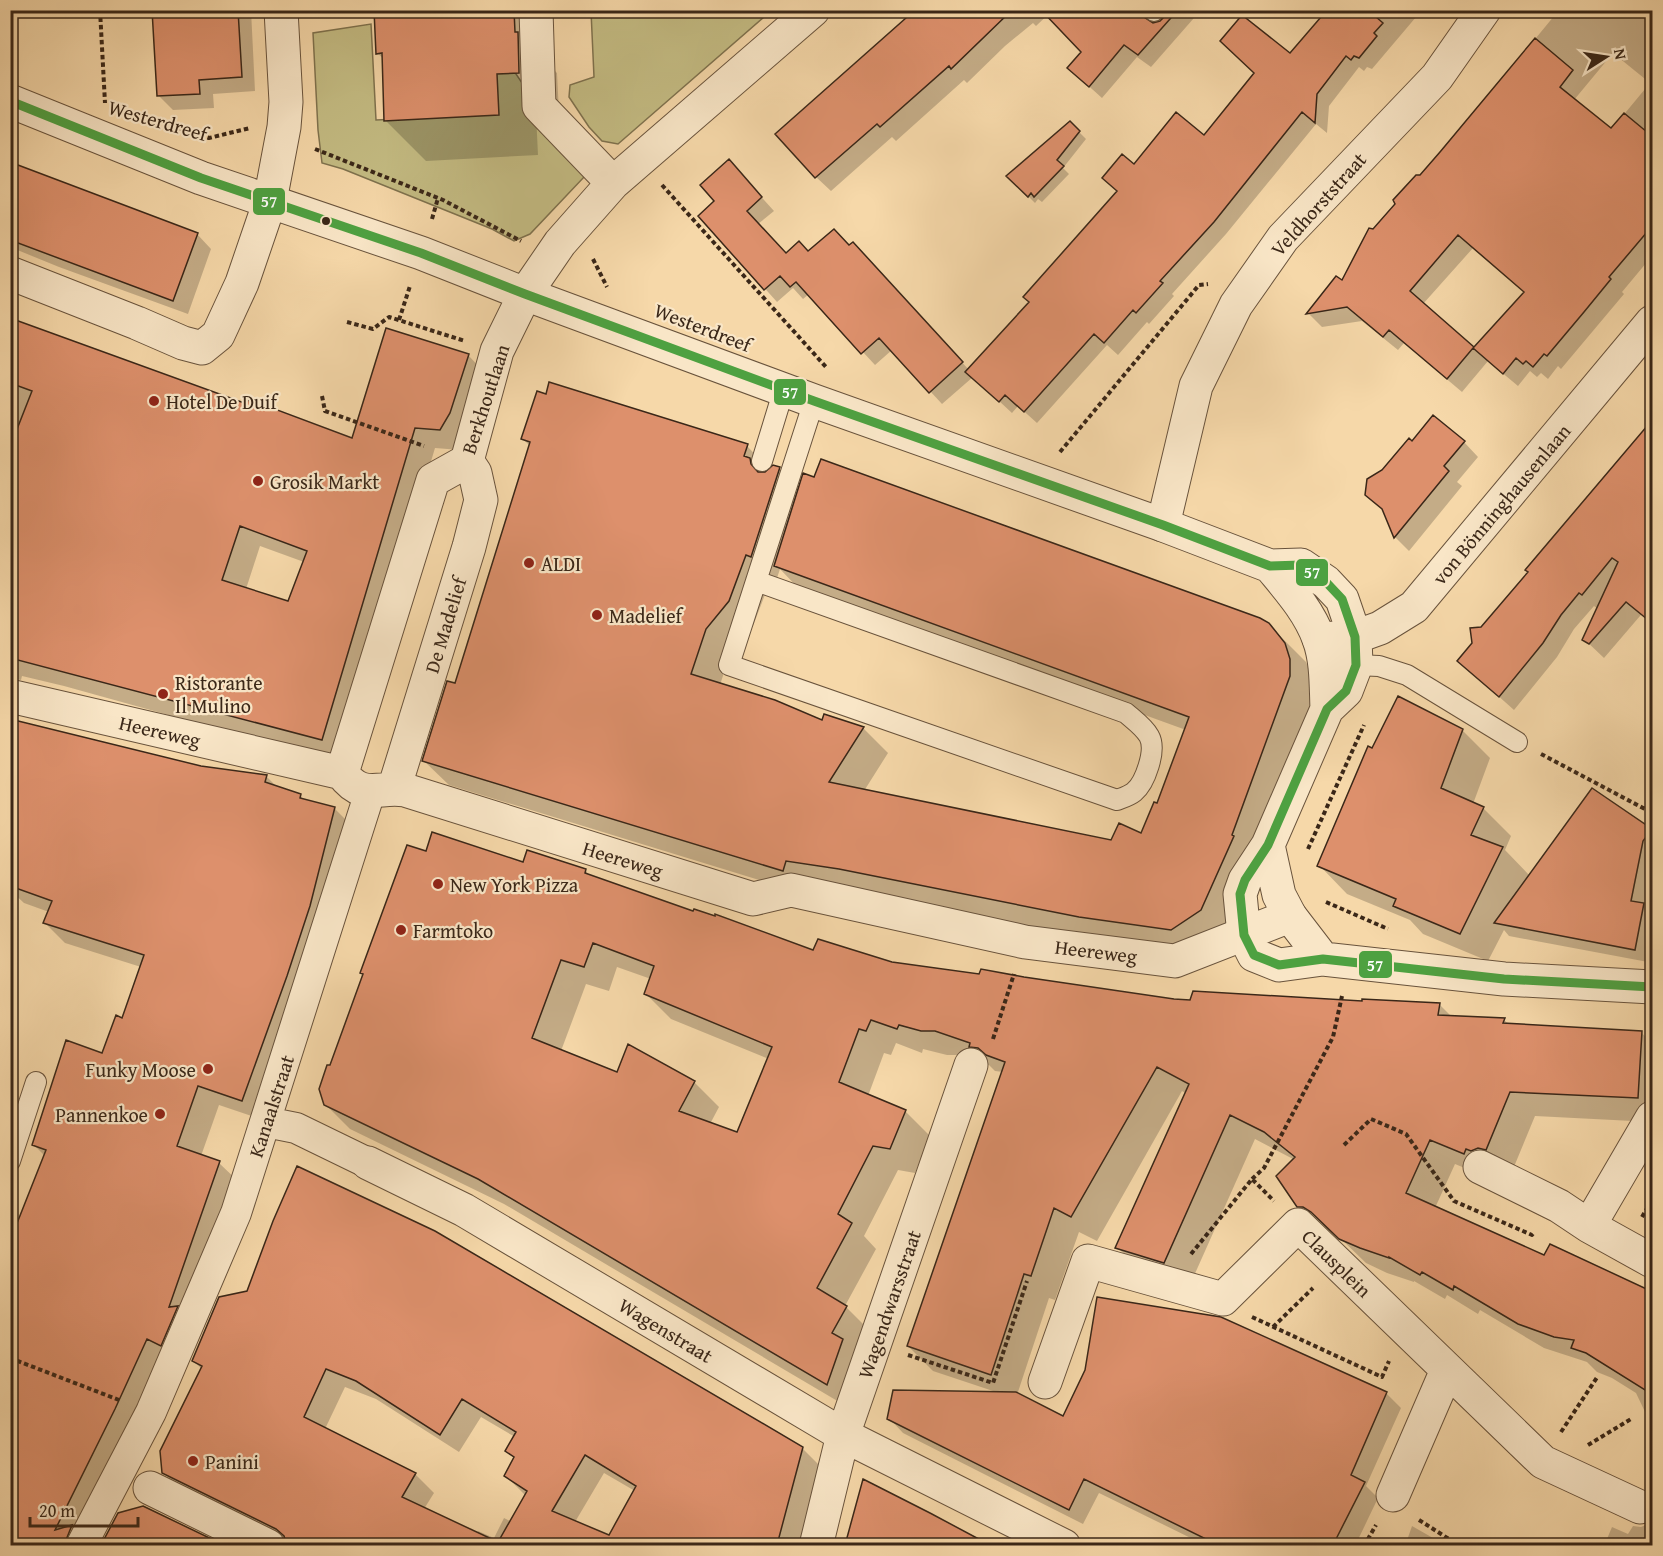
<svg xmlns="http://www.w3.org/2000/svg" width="1663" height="1556" viewBox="0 0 1663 1556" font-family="'Gentium Book Plus',serif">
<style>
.green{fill:#c4bc83;stroke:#7f724e;stroke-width:1.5}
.shadow{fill:#0003;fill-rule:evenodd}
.building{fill:#dd906c;stroke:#3a2718;stroke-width:1.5;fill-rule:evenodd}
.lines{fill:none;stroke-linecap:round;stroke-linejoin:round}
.service-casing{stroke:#69533c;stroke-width:22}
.pedestrian-casing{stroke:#69533c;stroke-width:32}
.minor-casing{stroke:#69533c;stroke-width:35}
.tertiary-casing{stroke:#69533c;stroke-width:35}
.path{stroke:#3a2718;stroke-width:4;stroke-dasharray:4.5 3;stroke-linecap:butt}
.service{stroke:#f9e6c7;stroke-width:20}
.pedestrian{stroke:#f9e6c7;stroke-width:30}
.minor{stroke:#f9e6c7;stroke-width:33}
.tertiary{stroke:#f9e6c7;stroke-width:33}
.bus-1-casing{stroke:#f9e6c7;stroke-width:14}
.bus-1{stroke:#4ea141;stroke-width:9}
.bus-dot{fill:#3a2718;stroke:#f9e6c7;stroke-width:2}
.poi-dot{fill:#8f2418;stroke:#f9e6c7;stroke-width:2}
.labels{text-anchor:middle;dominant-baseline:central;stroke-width:4.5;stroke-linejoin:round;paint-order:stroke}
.street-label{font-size:20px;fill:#3a2718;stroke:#f9e6c7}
.poi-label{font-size:20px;fill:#3a2718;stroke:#f9e6c7;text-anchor:start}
.line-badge{stroke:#f9e6c7;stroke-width:2}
.badge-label{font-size:16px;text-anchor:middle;font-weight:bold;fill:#fff}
</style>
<rect width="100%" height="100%" fill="#f6d8a9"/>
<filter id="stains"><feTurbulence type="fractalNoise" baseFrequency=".00333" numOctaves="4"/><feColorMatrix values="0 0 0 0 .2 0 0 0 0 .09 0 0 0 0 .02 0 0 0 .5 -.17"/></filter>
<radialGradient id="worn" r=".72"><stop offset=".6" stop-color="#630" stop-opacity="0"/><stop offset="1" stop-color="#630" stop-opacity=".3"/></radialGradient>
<path class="green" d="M591,11V10L771,11L618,144L602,141L589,127L569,97L570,85L594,77Z
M371,24L376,120L483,115L481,72L514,71L585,176L530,234L514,241L492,229L343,169L322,163L318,130L313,33Z"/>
<path class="shadow" d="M154,10H251L255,91L213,94L214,108L173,110L159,96Z
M376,10H551L554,70L557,73L559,112L536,113L538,155L426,161L386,121L384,59L377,53Z
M917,10H1053L1036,26L1033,23L1005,46L967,83L964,80L896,141L892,137L831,191L816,177Z
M1108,10H1201L1151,67L1137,57L1102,98L1082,80L1083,52ZM1161,11H1166V17L1160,23H1155V17Z
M1329,10H1422L1372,69L1367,67L1364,71L1359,67L1329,106L1327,133L1316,124L1226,234L1172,294L1174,296L1149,324L1147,322L1118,355L1107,345L1037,423L1018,406L1012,413L973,377L942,404L892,350L875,365L809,294L803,299L793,288L777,302L700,216L716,201L729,161L774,211L758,224L786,254L850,246L865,256L969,370L1030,302L1118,192L1134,166L1204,138L1290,55Z
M1559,10H1652V256L1622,292L1624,294L1561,369L1558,366L1548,379L1541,373L1537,377L1530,371L1518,386L1488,361L1462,392L1404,343L1398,350L1362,321L1322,327L1308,313L1343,282L1374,230L1441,153ZM1613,53L1650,83L1611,130L1574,100ZM1473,248L1525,293L1474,349L1423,304Z
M1070,123L1086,139L1063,168L1069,174L1042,202L1038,199L1035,203L1008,176Z
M10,163L197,234L211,249L188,314L59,267L10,247Z
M10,320L247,406L353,440L468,355L488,376L460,450L435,448L342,759L208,726L64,686L22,676L21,680L10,678ZM260,546L304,562L289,603L246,589Z
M1652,426V602L1604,658L1584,639L1598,609L1594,606L1574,629L1557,657L1514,710L1459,661L1473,643L1481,629Z
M523,439L747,446L770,470L779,468L800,489L1268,624L1306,662L1312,677L1314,701L1225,935L1197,954L1105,941L865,893L808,895L449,785L424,761L456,685L531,447ZM780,569L800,590L1186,730L1158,805L1141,835L1112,842L864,791L888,753L863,728L825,716L822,722L720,685L730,654L753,626L771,579L776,581Z
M1464,442L1478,457L1457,482L1462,486L1409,551L1395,537L1385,512L1367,494L1383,472L1412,443Z
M1462,730L1490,758L1473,804L1483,808L1511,836L1505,850L1530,876L1592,790L1652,831V960L1649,959L1648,962L1509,936L1504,930L1488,961L1423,934L1410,920L1347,894L1319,865L1372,749Z
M200,767L266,776L278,788L300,796L306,801L334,808L354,828L263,1120L219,1105L201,1156L219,1163L240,1183L75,1546H10V1244L45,1156L34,1145L103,1055L122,1019L141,967L65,943L45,923L49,912L24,903L10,890V859Z
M427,853L585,870L591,877L814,952L1174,1000L1439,1004L1452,1017L1504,1020L1510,1025L1641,1032L1652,1044V1122L1535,1116L1511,1174L1489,1178L1455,1164L1435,1208L1545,1257L1652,1292V1492L1650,1490L1652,1486L1646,1480L1651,1436L1646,1414L1636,1393L1612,1378L1597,1372L1587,1362L1544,1348L1480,1310L1478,1314L1447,1295L1445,1299L1414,1281V1282L1387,1273L1366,1263L1338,1236L1329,1231H1323L1298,1206L1295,1160L1255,1139L1189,1287L1142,1272L1117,1247L1187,1094L1182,1091L1097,1241L1079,1232L1055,1300L1049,1298L1017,1395L1063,1418L1221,1319L1386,1393L1401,1408L1366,1486L1378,1498L1355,1546H1207L1099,1493L1083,1524L903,1433L889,1418L999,1393L933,1371L908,1346L1003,1072L995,1071L989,1065L961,1055H947L923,1049L922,1053L896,1043L891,1055L884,1053L868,1096L905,1111L930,1136L915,1173L898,1170L864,1236L876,1249L845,1306L871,1332L851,1409L504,1204L350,1129L325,1104L331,1067ZM617,967L651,979L646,994L671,1019L769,1059L738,1134L710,1124L719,1107L694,1082L618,1073L561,1051L586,984L609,991Z
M220,1298L802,1448L821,1467L800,1546H288V1543L182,1491L163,1472L202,1369L193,1361ZM345,1387L376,1399L459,1452L481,1417L515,1437L507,1451L515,1459L505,1475L526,1496L512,1522L504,1518L494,1538L478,1531L477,1533L424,1509L434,1493L415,1474L325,1429ZM604,1473L635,1491L610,1537L575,1522Z
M864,1481L993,1546H847Z
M143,1507L221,1546H106L123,1513Z
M1652,1522V1546H1604L1612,1527L1628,1534L1633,1526L1641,1527Z
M1412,1526L1447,1546H1405Z"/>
<path class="building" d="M152,10H238L242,77L199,80L200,94L157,96Z
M374,10H514L515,32H518L519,73L497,74L499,115L384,121L382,53L376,54Z
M915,10H1012L951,69L949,66L880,127L877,124L815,178L775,134Z
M1041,10H1142L1144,17L1153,23L1160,21L1165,16L1166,10H1178L1138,55L1124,45L1089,87L1067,68L1081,52Z
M1327,10H1368L1383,23L1374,33L1377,36L1359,58L1354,56L1351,60L1346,56L1317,94L1315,123L1302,112L1214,222L1160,281L1163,283L1136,313L1133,310L1104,343L1094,334L1024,412L1005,395L999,402L965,372L1029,302L1023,297L1117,191L1102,178L1122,154L1134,164L1176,112L1204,135L1254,73L1220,41L1242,15L1290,53Z
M1535,38L1573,70L1560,87L1611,128L1624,113L1653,137V225L1609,277L1611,279L1584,312L1547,356L1544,354L1533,367L1526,361L1523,364L1516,358L1503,374L1473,348L1447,379L1389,330L1383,337L1347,307L1306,314L1336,276L1342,280L1369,228L1373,229L1395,204L1393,200L1416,175H1420L1440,152ZM1458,235L1524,292L1474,347L1410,291Z
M1070,121L1080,131L1057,160L1064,166L1034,197L1031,193L1028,197L1006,176Z
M729,159L762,197L747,211L786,253L799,241L808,251L834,229L849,245L853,242L963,362L929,393L879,338L861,354L796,282L790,287L780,276L764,290L698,216L714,201L700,185Z
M10,162L198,233L173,301L10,240Z
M10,318L247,404L248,399L352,438L386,328L469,354L450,413L440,430L415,428L322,740L10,658V447L32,391L10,383ZM240,526L307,551L288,601L222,580Z
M549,382L748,444L744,456L750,458L751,464L758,472H765L773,465L780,467L751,557L746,555L729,601L706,629L691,674L775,700L822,720L824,714L864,727L829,782L1111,840L1119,823L1141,833L1154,802L1157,803L1189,717L774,566L803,473L814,477L821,459L1260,618L1269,623L1285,643L1290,659V676L1232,835L1234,836L1201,910L1171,930L1079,917L839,869L786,861L783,871L422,761L447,681L455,683L530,442L521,439L537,391L546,394Z
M1433,415L1465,441L1444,466L1449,471L1394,538L1382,509L1365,495L1367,479L1382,470L1409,438L1412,441Z
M1653,419V624L1626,602L1589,644L1582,640L1618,562L1612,558L1582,595L1579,593L1561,615L1543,643L1499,697L1457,661L1472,643L1470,628L1481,627L1528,572L1525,570Z
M1398,696L1463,729L1441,788L1484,807L1471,835L1503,847L1460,934L1393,906L1396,899L1317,866L1368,746L1372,748Z
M10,719L201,766L267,775L265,782L301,794L300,798L335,807L310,906L287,976L242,1101L198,1086L177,1146L220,1161L169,1307L178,1306L161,1346L147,1339L115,1409L55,1530L72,1525L64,1545H10V1241L46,1150L32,1145L66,1040L102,1053L116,1015L122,1018L144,955L43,923L52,901L10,886Z
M1592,788L1652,829L1643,841L1631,901L1644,903L1635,950L1494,923Z
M432,832L523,862L527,850L586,869L585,873L693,911L694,909L715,916V914L813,950L818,939L892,962L979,974L981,969L1024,977L1174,999L1190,1000L1193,991L1362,1001V999L1440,1003L1438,1015L1505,1018L1503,1023L1642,1031L1638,1098L1510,1092L1486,1150L1478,1148L1471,1151L1466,1149L1464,1154L1430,1140L1406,1193L1544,1255L1550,1244L1653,1292V1395L1586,1353L1571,1348L1574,1340L1554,1337L1518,1324L1454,1286L1453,1290L1422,1272L1420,1275L1389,1257V1258L1360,1248L1339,1239L1311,1212L1303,1207H1297L1276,1176L1295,1157L1264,1132L1230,1115L1164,1263L1115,1248L1189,1084L1157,1067L1071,1217L1054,1208L1031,1276L1024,1274L991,1375L907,1346L1005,1062L986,1055L978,1048L969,1047L970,1043L935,1031H921L899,1025L897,1029L871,1020L866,1031L859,1029L839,1082L906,1110L890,1149L873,1146L838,1214L852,1223L817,1288L847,1306L832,1333L843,1339L827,1385L478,1179L324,1105L319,1089L327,1065H330L363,974L360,973L407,845L426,851ZM593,943L654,966L644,994L772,1047L737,1132L679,1111L695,1081L628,1044L617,1072L532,1038L561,960L584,967Z
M297,1166L435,1231L803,1447L777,1545H287L284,1536L276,1529L162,1473L160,1451L202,1366L192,1361L219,1297L247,1291L273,1221ZM326,1369L356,1381L440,1435L462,1399L516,1432L505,1451L514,1457L504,1476L527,1491L498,1542L402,1497L416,1473L304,1417ZM585,1455L636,1486L609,1535L552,1511Z
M1097,1297L1221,1317L1387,1392L1351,1475L1365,1482L1333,1545H1218L1084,1479L1069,1510L887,1419L893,1390L1016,1392L1063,1416L1085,1370Z
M863,1479L930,1513L990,1545H845Z
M143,1506L224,1545H101L118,1513Z"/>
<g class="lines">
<g class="service-casing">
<path id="service" d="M1154,11V10
M762,461L784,389
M756,581L1126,713C1134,720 1144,727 1149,736C1157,750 1145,783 1134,792C1129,796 1122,798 1117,800L729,665L814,401
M1356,665L1379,666L1407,675L1517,742
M10,1161L36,1082"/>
</g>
<g class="pedestrian-casing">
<path id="pedestrian" d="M266,1122L296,1128L368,1163
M81,1546L151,1412L236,1213L370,792"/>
</g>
<g class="minor-casing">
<path id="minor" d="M536,10L539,106L613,183
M10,273L137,323L183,343L202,348L218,335L242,283L270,201L284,127L286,102L281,10
M1163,525L1196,386L1236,305L1283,238L1437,77L1484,10
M1319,639L1355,637L1380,628L1414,607L1652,322
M10,696L342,773C362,801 378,786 405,790L753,899L791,890L1025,942L1175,961L1290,916
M342,773L433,480L467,461L497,351L525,294L560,243L613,183L813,10
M394,789L469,547L481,500L475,473L467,461
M368,1163L464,1210L843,1435L1064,1546
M1480,1167L1559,1206L1589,1226L1652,1118
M1589,1226L1652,1261
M1045,1382L1088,1261L1223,1299L1298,1225L1543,1462L1640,1507
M150,1488L268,1546
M1393,1495L1447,1370
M816,1546L843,1435L971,1065"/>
</g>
<g class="tertiary-casing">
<path id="tertiary" d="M10,101L201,178L421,253L525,294L814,401L1163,525L1270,566L1301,565L1326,582L1342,599L1355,637L1356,665L1346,691L1327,709L1268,845L1245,880L1240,894L1244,935L1254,955L1279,965L1323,959L1504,979L1652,987
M1270,566C1288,588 1309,611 1319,639C1327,661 1326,686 1327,709
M1268,845L1279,895L1290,916L1323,959"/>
</g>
<path class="path" d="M100,10L105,103
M179,128L209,138L250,128
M315,149L443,200L521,241
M662,185L826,367
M432,219L438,198
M593,259L607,287
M399,320L410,286
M347,322L373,329L389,317L465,341
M322,396L325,411L424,446
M1060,452L1199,285L1208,284
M1541,754L1643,808L1652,811
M1308,849L1364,725
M1326,902L1388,929
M993,1039L1014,974
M1344,1145L1371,1119L1406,1134L1454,1201L1532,1235L1534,1232
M1252,1179L1264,1168L1333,1037L1342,996
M1642,1217L1652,1200
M1191,1254L1252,1179L1274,1201
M1252,1317L1382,1377L1389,1361
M1273,1327L1313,1288
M908,1355L993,1383L1027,1281
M10,1358L119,1400
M1561,1432L1598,1376
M1588,1445L1631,1419
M1419,1520L1460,1546
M1364,1546L1376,1525"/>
<use href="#service" class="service"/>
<use href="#pedestrian" class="pedestrian"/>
<use href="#minor" class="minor"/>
<use href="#tertiary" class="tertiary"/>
<g class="bus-1-casing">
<path id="bus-1" d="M10,101L201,178L421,253L525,294L814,401L1163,525L1270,566L1301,565L1326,582L1342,599L1355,637L1356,665L1346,691L1327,709L1268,845L1245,880L1240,894L1244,935L1254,955L1279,965L1323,959L1504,979L1652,987"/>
</g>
<use href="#bus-1" class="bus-1"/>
</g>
<circle class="bus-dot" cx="326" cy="221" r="5"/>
<g class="poi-dot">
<circle cx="154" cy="401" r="6"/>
<circle cx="258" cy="481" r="6"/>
<circle cx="529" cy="563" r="6"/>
<circle cx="597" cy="615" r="6"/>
<circle cx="163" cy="694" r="6"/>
<circle cx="438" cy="884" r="6"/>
<circle cx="401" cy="930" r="6"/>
<circle cx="208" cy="1069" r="6"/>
<circle cx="160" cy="1114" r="6"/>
<circle cx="193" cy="1461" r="6"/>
</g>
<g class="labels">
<g class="street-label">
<text transform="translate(158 120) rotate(16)">Westerdreef</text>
<text transform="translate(1318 204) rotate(-48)">Veldhorststraat</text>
<text transform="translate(703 327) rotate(21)">Westerdreef</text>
<text transform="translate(485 399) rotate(-72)">Berkhoutlaan</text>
<text transform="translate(1501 504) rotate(-50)">von Bönninghausenlaan</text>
<text transform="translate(445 625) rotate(-73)">De Madelief</text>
<text transform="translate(160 731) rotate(13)">Heereweg</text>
<text transform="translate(623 859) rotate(17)">Heereweg</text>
<text transform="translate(1096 951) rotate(7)">Heereweg</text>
<text transform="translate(271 1106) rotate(-72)">Kanaalstraat</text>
<text transform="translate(1337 1263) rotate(44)">Clausplein</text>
<text transform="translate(889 1304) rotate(-71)">Wagendwarsstraat</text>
<text transform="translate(666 1330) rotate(31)">Wagenstraat</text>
</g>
<g class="poi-label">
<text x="166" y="401">Hotel De Duif</text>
<text x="270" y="481">Grosik Markt</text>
<text x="541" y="563">ALDI</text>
<text x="609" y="615">Madelief</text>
<text x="175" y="682">Ristorante<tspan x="175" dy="23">Il Mulino</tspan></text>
<text x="450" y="884">New York Pizza</text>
<text x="413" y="930">Farmtoko</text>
<text x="196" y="1069" text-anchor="end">Funky Moose</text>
<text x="148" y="1114" text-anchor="end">Pannenkoe</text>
<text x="205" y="1461">Panini</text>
</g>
</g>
<g class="line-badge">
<rect x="252" y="187" width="34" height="29" rx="6" fill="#4ea141"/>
<rect x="773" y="378" width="34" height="28" rx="6" fill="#4ea141"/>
<rect x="1295" y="558" width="34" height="29" rx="6" fill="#4ea141"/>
<rect x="1358" y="950" width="35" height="29" rx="6" fill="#4ea141"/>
</g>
<g class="badge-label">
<text x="269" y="207">57</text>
<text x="790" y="398">57</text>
<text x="1312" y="578">57</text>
<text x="1375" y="971">57</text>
</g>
<rect width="1663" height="1556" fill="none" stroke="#f6d8a9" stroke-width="36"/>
<rect x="12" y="12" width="1639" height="1532" fill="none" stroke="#3a2718" stroke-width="3"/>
<rect x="18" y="18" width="1627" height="1520" fill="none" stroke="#3a2718" stroke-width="1.5"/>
<g transform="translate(1606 57) rotate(78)" stroke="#f9e6c7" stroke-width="4.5" paint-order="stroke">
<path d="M0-4.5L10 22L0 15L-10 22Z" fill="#3a2718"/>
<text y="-9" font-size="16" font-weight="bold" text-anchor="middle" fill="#3a2718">N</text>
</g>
<path d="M30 1517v9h108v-9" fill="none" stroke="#3a2718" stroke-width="3"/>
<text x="39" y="1517" font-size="18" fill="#3a2718" stroke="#f9e6c7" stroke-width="4.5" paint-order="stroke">20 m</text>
<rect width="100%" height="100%" filter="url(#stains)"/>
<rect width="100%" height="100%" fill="url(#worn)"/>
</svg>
